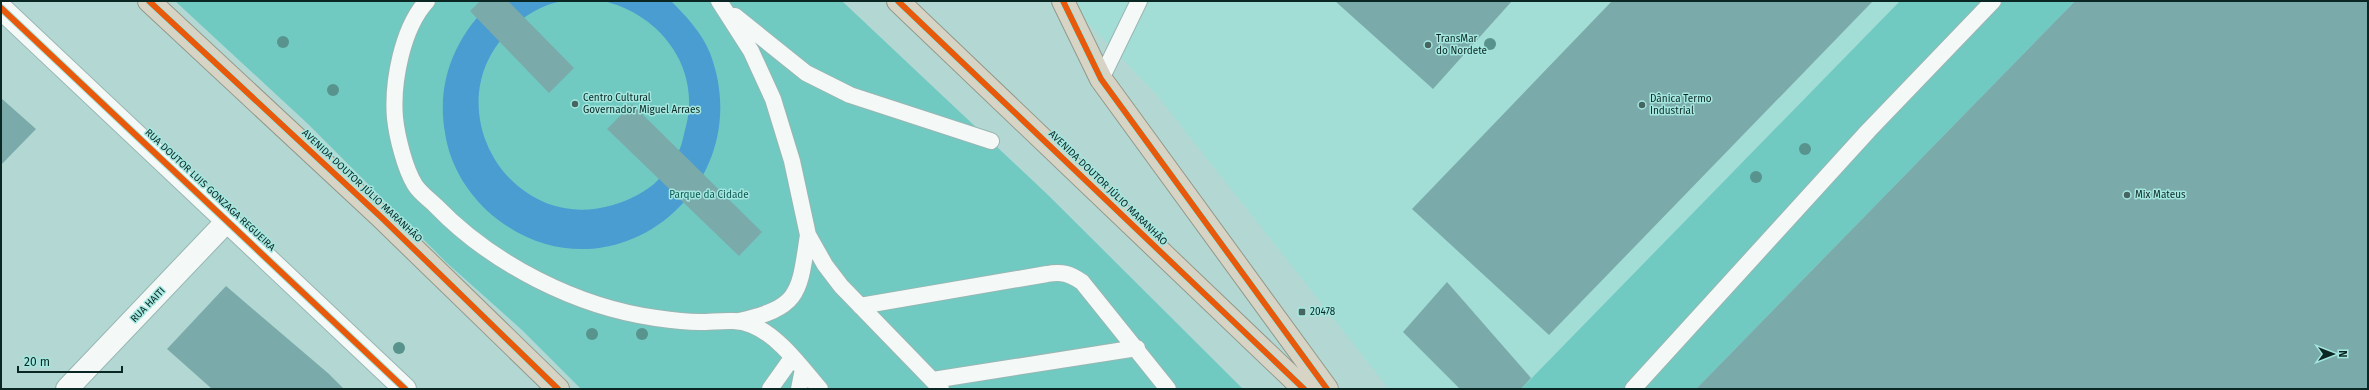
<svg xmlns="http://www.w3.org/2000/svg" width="2369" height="390" viewBox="0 0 2369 390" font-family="'Fira Sans',sans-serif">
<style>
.built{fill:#a2ddd6}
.green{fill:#70cac2}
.water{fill:#499dd1}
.building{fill:#7baaab}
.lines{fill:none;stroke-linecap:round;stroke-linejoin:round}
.lane-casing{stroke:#98b6b2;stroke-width:18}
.street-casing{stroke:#98b6b2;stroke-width:24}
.highway-casing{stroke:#91998a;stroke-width:24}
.lane{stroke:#f4f9f8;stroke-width:16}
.street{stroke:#f4f9f8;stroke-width:22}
.highway{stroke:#d7d3c5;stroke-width:22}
.cycleway-casing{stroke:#a4e7df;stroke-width:8}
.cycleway{stroke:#e8590c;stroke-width:6}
.tree{fill:#58938e}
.poi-dot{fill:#466561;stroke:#a4e7df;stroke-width:1.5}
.labels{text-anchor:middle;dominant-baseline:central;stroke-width:3;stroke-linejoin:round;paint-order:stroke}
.poi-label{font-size:10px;fill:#0b2724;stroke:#a4e7df;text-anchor:start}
.street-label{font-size:10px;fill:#0b2724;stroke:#a4e7df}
.park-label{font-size:10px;fill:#0d5b55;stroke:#a4e7df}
</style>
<rect width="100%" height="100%" fill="#b3d8d3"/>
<path class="built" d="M1067,1H2368V389H1389L1156,94Z"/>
<path class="green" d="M175,1H842L1048,195L1243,389H581L523,331L447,263L308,124Z
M1900,1H2075L1696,389H1521Z"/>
<path class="water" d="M493,1H564C542,4 523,16 508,32C434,108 511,236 613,205C629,200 647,192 659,179C665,171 671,162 677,154C682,147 683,137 685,130C703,70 661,14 603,1H671C686,16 702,33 710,53C761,187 612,307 497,219C470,198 450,167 445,133C436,82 455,36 493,1Z"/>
<path class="building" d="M480,1H508L574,68L549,93L470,11Z
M1335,1H1512L1433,89Z
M1612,1H1873L1549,335L1412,209Z
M2075,1H2368V389H1696Z
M1,98L36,129L1,165Z
M632,104L762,232L739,256L607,129Z
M1447,282L1531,378L1521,389H1460L1403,332Z
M226,286L329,374L344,389H212L167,349Z"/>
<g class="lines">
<g class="lane-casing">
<path id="lane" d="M427,1C402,28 392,83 395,118C397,137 405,169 415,185C420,193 430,200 436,206C492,264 577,307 656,318C670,320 685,322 699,322C718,322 735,318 752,325C779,336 801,367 820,389
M719,1L751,51L773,99L792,161L808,235L825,265L841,286L941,389
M735,16L806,73L850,95L991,141
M1101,79L1139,1
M860,306L1047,274C1062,271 1070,274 1082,282L1168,389
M739,321C801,307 799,293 808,235
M933,380L1137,348
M770,389L792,358
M799,389L803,369
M1633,389L1869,130L1993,1"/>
</g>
<g class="street-casing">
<path id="street" d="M1,8L405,389
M67,389L228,220"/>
</g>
<g class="highway-casing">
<path id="highway" d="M149,1L381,217L558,389
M898,1L1304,389
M1063,1L1101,79L1327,389"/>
</g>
<use href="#lane" class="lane"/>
<use href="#street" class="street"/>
<use href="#highway" class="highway"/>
<g class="cycleway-casing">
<path id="cycleway" d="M149,1L381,217L558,389
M898,1L1304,389
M1063,1L1101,79L1327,389
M1,8L405,389"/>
</g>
<use href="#cycleway" class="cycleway"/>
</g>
<g class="tree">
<circle cx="283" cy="42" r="6"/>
<circle cx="1490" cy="44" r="6"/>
<circle cx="333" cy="90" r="6"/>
<circle cx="1805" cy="149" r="6"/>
<circle cx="1756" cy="177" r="6"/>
<circle cx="592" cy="334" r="6"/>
<circle cx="642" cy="334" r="6"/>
<circle cx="399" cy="348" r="6"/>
</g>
<g class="poi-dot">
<circle cx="1428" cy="45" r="4"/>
<circle cx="575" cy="104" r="4"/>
<circle cx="1642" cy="105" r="4"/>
<circle cx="2127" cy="195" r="4"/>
<rect x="1298" y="308" width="8" height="8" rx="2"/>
</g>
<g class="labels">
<g class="poi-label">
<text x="1436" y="39">TransMar<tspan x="1436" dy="12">do Nordete</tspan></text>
<text x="583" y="98">Centro Cultural<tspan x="583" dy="12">Governador Miguel Arraes</tspan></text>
<text x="1650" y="99">Dânica Termo<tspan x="1650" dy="12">Industrial</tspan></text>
<text x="2135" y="195">Mix Mateus</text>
<text x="1310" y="312">20478</text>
</g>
<g class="street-label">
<text transform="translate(362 186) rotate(43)">AVENIDA DOUTOR JÚLIO MARANHÃO</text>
<text transform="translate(1108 188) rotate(44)">AVENIDA DOUTOR JÚLIO MARANHÃO</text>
<text transform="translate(210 190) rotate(43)">RUA DOUTOR LUIS GONZAGA REGUEIRA</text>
<text transform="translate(148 305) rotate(-46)">RUA HAITI</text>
</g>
<g class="park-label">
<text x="709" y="195">Parque da Cidade</text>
</g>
</g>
<rect width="2369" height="390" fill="none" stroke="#0b2724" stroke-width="4"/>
<g transform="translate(2333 354) rotate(90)" stroke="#a4e7df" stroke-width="3" paint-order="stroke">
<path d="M0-3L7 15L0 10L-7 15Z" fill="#0b2724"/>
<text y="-6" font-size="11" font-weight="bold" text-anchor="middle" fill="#0b2724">N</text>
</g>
<path d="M18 366v6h104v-6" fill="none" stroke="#0b2724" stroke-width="2"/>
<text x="24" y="366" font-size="12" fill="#0b2724" stroke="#a4e7df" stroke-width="3" paint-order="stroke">20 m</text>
</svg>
